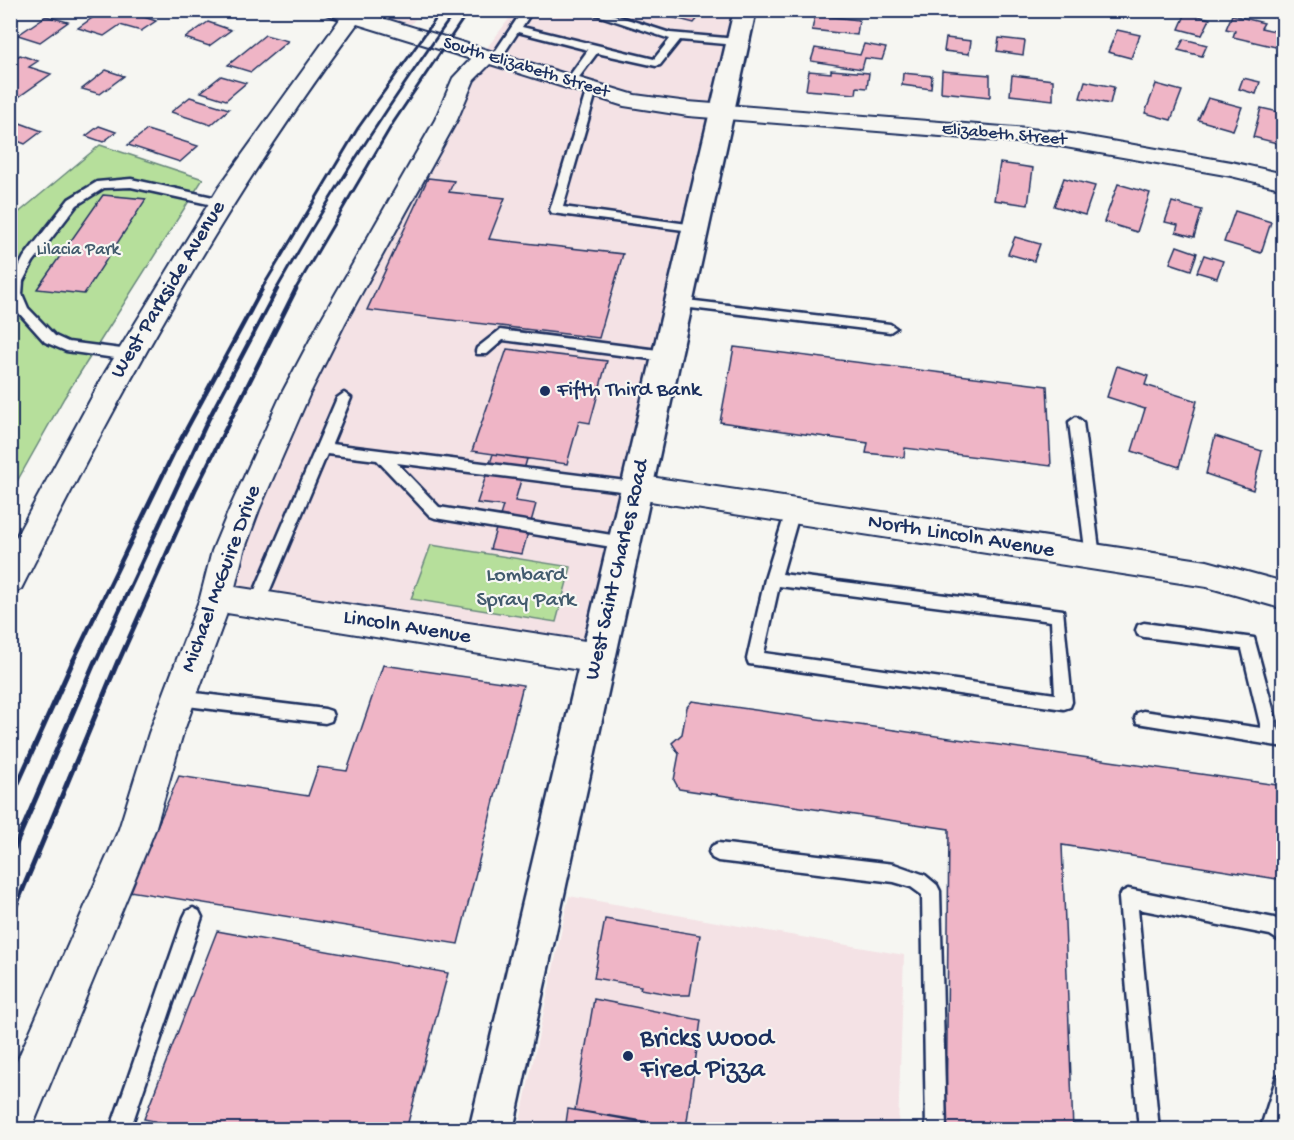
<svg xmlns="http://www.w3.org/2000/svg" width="1294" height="1140" viewBox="0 0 1294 1140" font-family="'Gochi Hand',sans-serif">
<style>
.built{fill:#f4e2e5}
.green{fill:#b6df9b;stroke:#68877c;stroke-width:1.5}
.building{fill:#efb5c6;stroke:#1b2f5e;stroke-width:1.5}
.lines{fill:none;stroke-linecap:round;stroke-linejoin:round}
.lane-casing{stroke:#1b2f5e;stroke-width:5}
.street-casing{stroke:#1b2f5e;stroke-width:4}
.secondary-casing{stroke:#1b2f5e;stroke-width:5}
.lane{fill:#f6f6f2;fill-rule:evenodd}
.street{fill:#f6f6f2;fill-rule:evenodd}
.secondary{fill:#f6f6f2;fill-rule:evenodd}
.rail-far2{stroke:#1b2f5e;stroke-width:3}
.rail-far1{stroke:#1b2f5e;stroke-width:4.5}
.rail{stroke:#1b2f5e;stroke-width:5}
.poi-dot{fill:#1b2f5e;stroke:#f6f6f2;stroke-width:2}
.labels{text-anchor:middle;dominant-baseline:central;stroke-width:4.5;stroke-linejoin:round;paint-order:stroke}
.far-street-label{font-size:18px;fill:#1b2f5e;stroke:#f6f6f2}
.far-park-label{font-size:18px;fill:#425b6d;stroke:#f6f6f2}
.street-label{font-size:22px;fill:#1b2f5e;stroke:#f6f6f2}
.poi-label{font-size:22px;fill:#1b2f5e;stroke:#f6f6f2;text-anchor:start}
.park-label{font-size:22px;fill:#425b6d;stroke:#f6f6f2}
.near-poi-label{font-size:27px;fill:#1b2f5e;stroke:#f6f6f2;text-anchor:start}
</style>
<rect width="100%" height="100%" fill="#f6f6f2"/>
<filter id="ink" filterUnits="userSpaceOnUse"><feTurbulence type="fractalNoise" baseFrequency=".0167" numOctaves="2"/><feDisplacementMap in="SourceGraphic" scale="12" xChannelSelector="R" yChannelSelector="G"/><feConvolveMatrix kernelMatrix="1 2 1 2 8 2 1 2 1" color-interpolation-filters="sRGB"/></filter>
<g filter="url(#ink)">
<path class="built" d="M362,11L422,10V11L411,24Z
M515,11H735L713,103L637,96L486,49Z
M487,64L637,109L711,116L582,664L223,608L297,410L469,80Z
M569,896L904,955L898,1129L518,1130Z"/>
<path class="green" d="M100,145L203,179L64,398L11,492V219Z
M431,545L571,567L556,622L411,599Z"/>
<path class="building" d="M78,10H123L156,21L141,31L120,25L104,36L78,28L95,16Z
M644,10H705L694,23Z
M1253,10H1284V20L1252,12Z
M1186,13L1210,19L1202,35L1179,29Z
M815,15L859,20L857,35L812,30Z
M1232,15L1264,23L1261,28L1284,33V49L1233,37L1235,31L1226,29Z
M46,16L68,22L40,42L18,35Z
M208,22L231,30L209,46L185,38Z
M1117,30L1140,35L1131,58L1108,52Z
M265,35L288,41L251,72L228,65Z
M946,38L971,41L969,54L944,51Z
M999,38L1025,41L1023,55L997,51Z
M1184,39L1207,45L1202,56L1178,50Z
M864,44L886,48L882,60L865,58L862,69L811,61L815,48L860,55Z
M20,55L38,61L29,67L51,74L10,103V61Z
M106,70L124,76L100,94L82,89Z
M831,70L869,73L867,88L857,87L856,94L806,90L809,71L831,73Z
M942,71L990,75V97L941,92Z
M903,73L932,76L931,89L902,85Z
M1012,75L1053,80V100L1010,95Z
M221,76L246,83L226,100L201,92Z
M1243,78L1260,82L1256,94L1239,89Z
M1085,81L1114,87L1110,104L1080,98Z
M1156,84L1182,91L1171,120L1145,113Z
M190,97L229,109L211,125L171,112Z
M1208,98L1242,107L1233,130L1198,120Z
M1261,108L1279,112L1278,120L1284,122L1281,144L1253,137Z
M20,123L42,131L25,144L10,138V129Z
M99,126L116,132L103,142L86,136Z
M147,130L198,146L180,162L128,145Z
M1000,163L1033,168L1028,205L994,200Z
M428,178L454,181L449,192L505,198L489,239L623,254L599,338L367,310Z
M1064,178L1095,186L1085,215L1054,206Z
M1118,184L1150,193L1137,232L1104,222Z
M103,195L146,199L84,294L37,289Z
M1172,202L1202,210L1194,237L1176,232L1178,225L1165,222Z
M1235,211L1271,222L1261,253L1224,242Z
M1015,237L1040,244L1034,261L1008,254Z
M1177,246L1197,253L1191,270L1170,263Z
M1204,255L1223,261L1217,278L1197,272Z
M734,347L1047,386L1051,466L905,448L904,457L866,453L868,443L720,422Z
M507,349L607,361L590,423L579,421L567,464L472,451Z
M1117,366L1148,376L1145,385L1197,401L1179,467L1132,451L1145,409L1107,397Z
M1215,436L1262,451L1253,490L1206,474Z
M493,454L527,459L515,501L536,504L522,554L490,549L503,506L477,503Z
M383,665L523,685L458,944L129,891L179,776L308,796L318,767L347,771Z
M692,701L1284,786V880L1062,845L1073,1130H946L949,829L679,789L674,780L679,754L672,743L682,734L687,707Z
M605,919L700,935L690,995H674L640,989L641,986L594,978Z
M217,931L448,973L406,1130H198L144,1119Z
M594,999L701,1020L686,1128L575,1110Z
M568,1109L652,1124V1130H565Z"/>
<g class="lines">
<g class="lane-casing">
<path id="lane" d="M523,10H533L522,27L654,59L670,39L582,10H599L670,33L737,39L742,42L737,45L680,40L660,65L656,66L597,53L574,84L570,85L565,82L588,50L518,32L499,61L490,59Z
M592,86L597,89L563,207L695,225L699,226V232L552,213L550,210L587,89Z
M131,179L222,199L228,203L222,207L131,187L104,188L77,205L33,262L23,281L22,294L28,308L55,336L68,342L129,350L135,355L129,360L66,351L45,342L19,313L10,296V285L24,257L69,199L97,182Z
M678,299L890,324L896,328L890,332L674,306V300Z
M500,330L666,351L672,356L666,361L503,340L487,354H477L476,351L477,348Z
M344,393L351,398L332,444L642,483L644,487L642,491L637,493L397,463L439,507L624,537L629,539L631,543L629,547L624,549L435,518L430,516L377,460L327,454L262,609L257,610L252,609L249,604L337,398Z
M1076,417L1083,422L1100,557L1098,561H1088L1086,557L1069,422Z
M793,505L800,511L782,574L1063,610L1072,702L1070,707L1064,709L749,664L747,659L765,579L786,511ZM779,586L1051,621L1055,694L764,653Z
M1144,623L1254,638L1279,731H1284V747L1137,723L1135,718L1137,713L1143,711L1261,728L1242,649L1144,637L1138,635L1136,630L1138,625Z
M179,691L325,709L331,711L333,716L331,721L325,723L179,705L173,703L171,698L173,693Z
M718,843L894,864L925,875L937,885L940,891L946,1130H926L922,895L911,887L894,882L718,861L712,858L709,852L712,846Z
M1128,889L1274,918L1284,923V944L1270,935L1138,909L1159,1130H1139L1119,898L1122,892Z
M193,908L199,911L202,917L130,1130H110L184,917L187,911Z
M1284,1073V1119L1280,1130H1260L1277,1076Z"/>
</g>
<g class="street-casing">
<path id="street" d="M323,10H356L635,95L688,102L1054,131L1231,162L1284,174V189L1231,176L1054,145L688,116L624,106L490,64L474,80L457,120L345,323L310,393L259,510L244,551L235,587L598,643L610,648L615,658L610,668L598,673L227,613L183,733L155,830L31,1130H10V1077L119,829L149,733L200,598L212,551L229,510L282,393L319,323L435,120L453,78L471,59L357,24C225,201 120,392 21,589L10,593V548L106,371L219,187L340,19L326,14Z
M637,475L1207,561L1284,582V609L1207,587L637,499L626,495L622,487L626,479Z"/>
</g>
<g class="secondary-casing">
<path id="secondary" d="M734,10H756L513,1130H469Z"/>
</g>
<use href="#lane" class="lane"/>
<use href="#street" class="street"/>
<use href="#secondary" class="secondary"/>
<path class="rail-far2" d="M261,290L358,128L442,10
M276,290C331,193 391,101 456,10
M295,290L393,123L469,10"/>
<path class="rail-far1" d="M72,663L173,454L262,289
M95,663L208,420L277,289
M118,663L195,490L296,289"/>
<path class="rail" d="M10,801L73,661
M10,858L95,661
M10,920L118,661"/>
</g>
</g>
<g class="poi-dot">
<circle cx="545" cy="391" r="6"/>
<circle cx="628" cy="1056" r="6"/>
</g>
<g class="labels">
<g class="far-street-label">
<text transform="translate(526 68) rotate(17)">South Elizabeth Street</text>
<text transform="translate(1004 135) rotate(5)">Elizabeth Street</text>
</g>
<g class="far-park-label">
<text x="78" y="250">Lilacia Park</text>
</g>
<g class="street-label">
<text transform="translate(169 290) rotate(-59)">West Parkside Avenue</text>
<text transform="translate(961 537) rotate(9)">North Lincoln Avenue</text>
<text transform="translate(618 570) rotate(-77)">West Saint Charles Road</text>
<text transform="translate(222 579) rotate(-70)">Michael McGuire Drive</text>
<text transform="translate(407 628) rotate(9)">Lincoln Avenue</text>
</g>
<g class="poi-label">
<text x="557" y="391">Fifth Third Bank</text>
</g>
<g class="park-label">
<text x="526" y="576">Lombard<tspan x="526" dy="25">Spray Park</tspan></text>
</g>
<g class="near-poi-label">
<text x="640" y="1040">Bricks Wood<tspan x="640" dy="31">Fired Pizza</tspan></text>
</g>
</g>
<rect width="1294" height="1140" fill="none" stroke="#f6f6f2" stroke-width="36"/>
<rect x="18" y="18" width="1258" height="1104" fill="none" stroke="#1b2f5e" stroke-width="2" filter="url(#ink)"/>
</svg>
